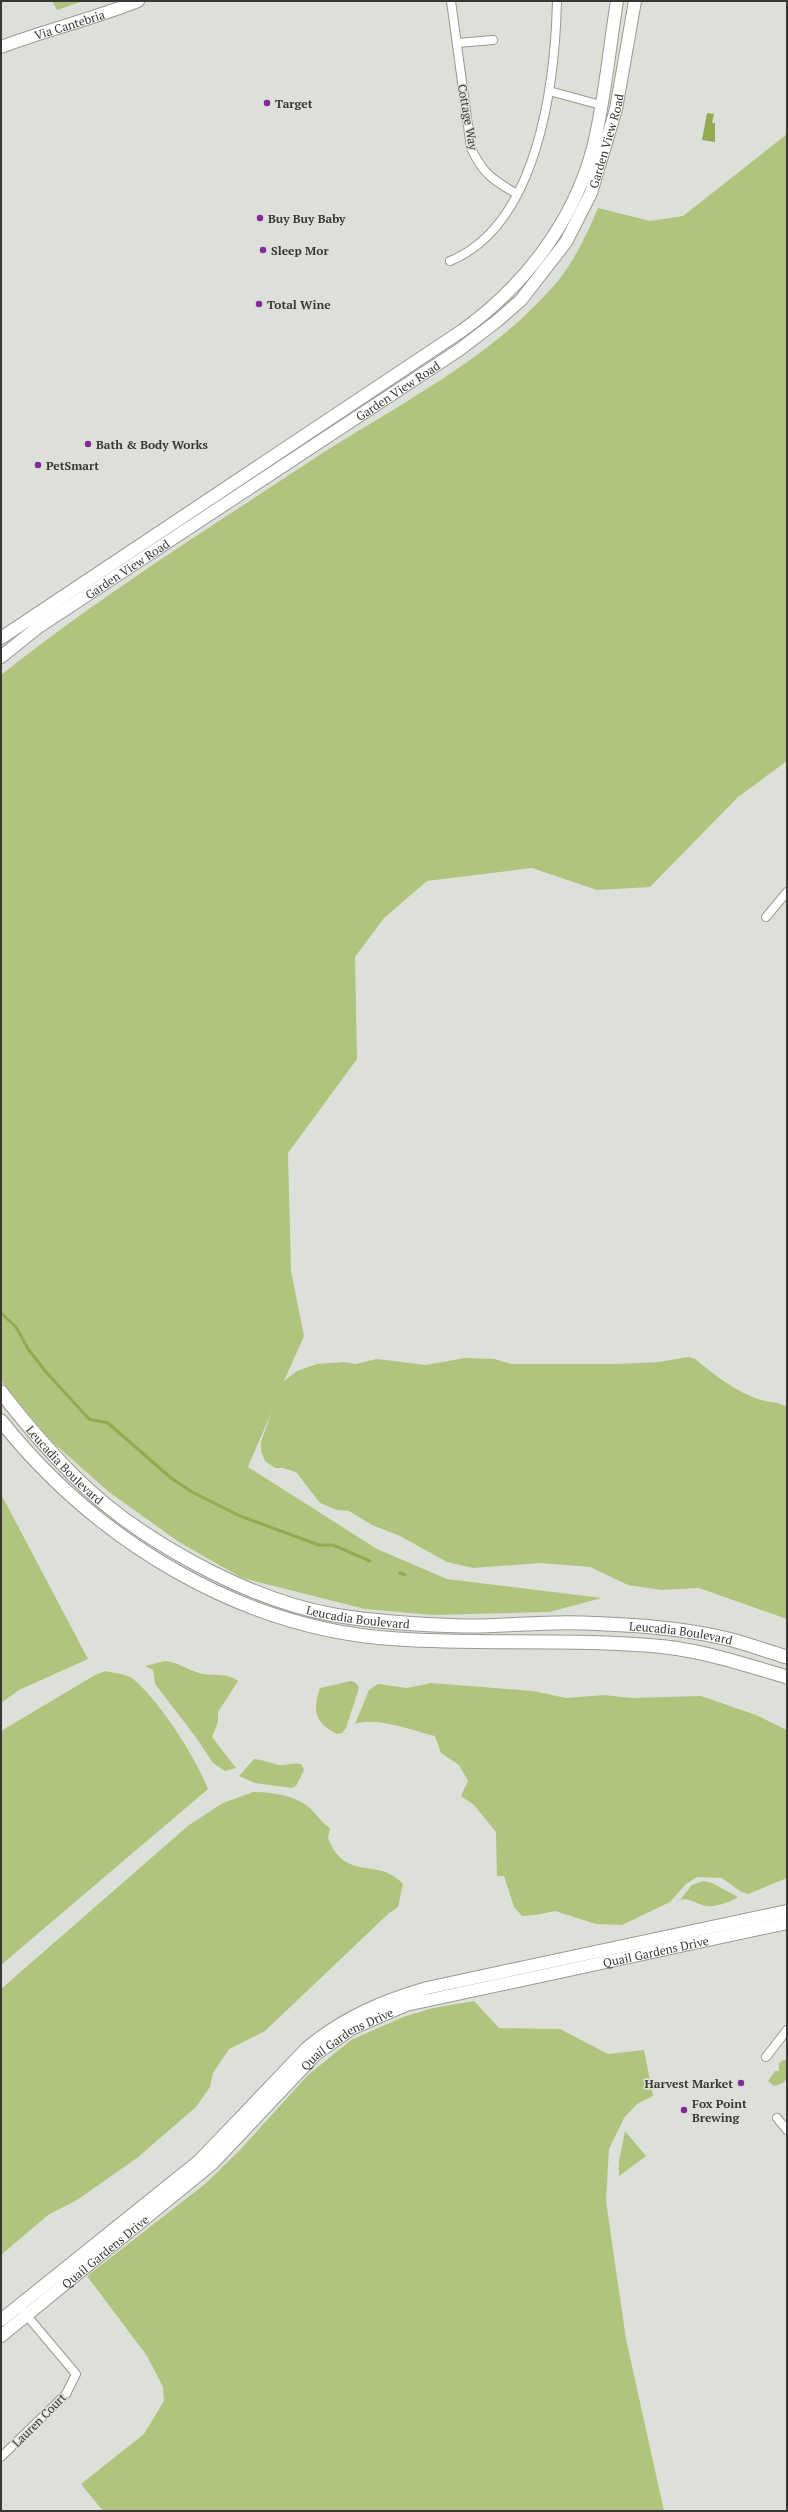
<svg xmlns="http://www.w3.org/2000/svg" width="788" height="2512" viewBox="0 0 788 2512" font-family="'PT Serif',serif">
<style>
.green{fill:#b1c47d}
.water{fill:#94aa50}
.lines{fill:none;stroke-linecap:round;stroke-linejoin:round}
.stream{stroke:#94aa50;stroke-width:3}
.street-casing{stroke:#979a92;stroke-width:10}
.secondary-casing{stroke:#979a92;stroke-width:14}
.primary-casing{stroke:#979a92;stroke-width:15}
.street{stroke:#fff;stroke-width:8}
.secondary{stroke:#fff;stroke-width:12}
.primary{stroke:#fff;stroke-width:13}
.poi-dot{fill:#812a98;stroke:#dde0d8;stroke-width:1.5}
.labels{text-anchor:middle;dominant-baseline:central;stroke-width:3;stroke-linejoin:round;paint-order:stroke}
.street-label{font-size:12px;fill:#373835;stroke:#dde0d8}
.poi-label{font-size:12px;font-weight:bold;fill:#373835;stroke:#dde0d8;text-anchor:start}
</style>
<rect width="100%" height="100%" fill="#dde0d8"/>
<path class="green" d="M52,1H83L57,10Z
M787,134V761L738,797L650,887L597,890L532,868L427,881L384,918L355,957L357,1059L288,1153L291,1271L304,1336L284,1381L297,1371L317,1364L344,1362L355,1364L377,1359L426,1365L465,1358L494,1359L512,1364H616L659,1362L688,1357L695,1359C714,1374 734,1391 758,1399C768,1403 777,1401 787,1407V1619L699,1588L661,1590L628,1585L590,1567L540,1563L473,1568L447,1562L400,1536L372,1525L349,1511L337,1510L320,1503L296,1472L283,1468H275L265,1461L261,1451V1442L272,1411L248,1467L377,1549L447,1579L602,1598L549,1612L433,1615L365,1609L242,1578L179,1542L109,1492L49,1439L1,1381V675C99,597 207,529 312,460C395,406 491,360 557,282C575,260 587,234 598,208L650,221L683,216Z
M1,1494L88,1659L19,1690L1,1703Z
M165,1661C179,1662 190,1672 204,1674C216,1676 228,1673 238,1681L218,1712V1722L212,1737L236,1768L225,1771L213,1763L195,1736L155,1684L153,1670L145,1666Z
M106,1671C113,1673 126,1674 132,1678C159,1700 195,1756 208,1789L1,1965V1731L95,1675Z
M351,1681L356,1683L359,1688L346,1728L342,1733L337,1734C315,1723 312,1711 320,1688Z
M431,1683L533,1691L566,1698L604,1695L631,1698L701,1696L756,1715L787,1730V1878L748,1894L740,1891L722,1878L697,1877L686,1884L670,1902L622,1925L596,1924L555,1911L536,1915L522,1916L514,1907L504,1876H497L496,1832L474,1805L461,1796L468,1781L459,1765L441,1753L435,1736C414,1731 376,1716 355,1724L369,1690L378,1684L407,1688Z
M254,1759C264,1760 270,1763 279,1765C286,1766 293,1762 301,1764L304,1770L296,1786L292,1788L255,1783L239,1776Z
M253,1792C273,1792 294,1795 310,1808C317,1815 322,1823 330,1828L328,1838C345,1883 378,1856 403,1884L398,1907L388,1914L265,2031L229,2049L213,2073L210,2087L196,2107L137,2158L77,2200L48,2215L1,2255V1989L189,1825L223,1803Z
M703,1881L710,1882L738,1897C731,1902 716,1907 707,1906C696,1905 691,1897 680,1900L692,1885Z
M474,2001L499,2028L560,2029L608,2054L644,2050L653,2096L637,2104L624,2118L609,2149L606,2201L626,2339L664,2511H103L81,2484L144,2434L164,2401L163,2387L147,2356L87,2276L205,2184L240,2150L308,2075L351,2040L403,2017L433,2008Z
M783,2060H787V2078L783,2083L774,2086L768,2081L775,2071H779V2063Z
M625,2131L646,2156L619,2176V2161Z"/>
<path class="water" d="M707,113L714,114L712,123H715V142L702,140Z"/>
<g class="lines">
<path class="stream" d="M1,1313L16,1327L28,1349L46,1372L89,1419L108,1423L171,1478L192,1492L240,1516L319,1545H333L370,1561
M400,1573L405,1575"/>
<g class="street-casing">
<path id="street" d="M451,1L471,148C483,174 493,180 517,194
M457,43L493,40
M549,91L601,105
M450,261C538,225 555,84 557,1
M766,917L787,892
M766,2057L787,2030
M777,2118L787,2130
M1,2457L66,2394L76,2374L23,2311"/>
</g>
<g class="secondary-casing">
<g id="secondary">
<path id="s1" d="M1,47C46,30 93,19 138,1"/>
<path d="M1,638L463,330C524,286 573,223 593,148C605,100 609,50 617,1"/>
<path id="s2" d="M1,657L37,628L459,350L497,321L521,300L566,242L591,193L616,109L635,1"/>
<path d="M1,2320L199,2161L307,2048C343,2018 382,2001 427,1988L787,1911"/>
<path id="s3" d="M1,2336L213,2163L316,2054L351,2029L406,2005L787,1923"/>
</g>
</g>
<g class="primary-casing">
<g id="primary">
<path id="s4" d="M1,1392C24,1422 49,1451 75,1477C137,1539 248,1600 334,1615C377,1622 421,1625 464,1626C503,1627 543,1621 582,1623C629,1625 678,1627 724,1638C746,1643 766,1651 787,1657"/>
<path d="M1,1421C97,1541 242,1630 398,1639C487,1645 577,1638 666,1647C707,1652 747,1665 787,1677"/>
</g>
</g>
<use href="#street" class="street"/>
<use href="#secondary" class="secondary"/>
<use href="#primary" class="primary"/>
</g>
<g class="poi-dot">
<circle cx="267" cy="103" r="4"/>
<circle cx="260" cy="218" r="4"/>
<circle cx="263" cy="250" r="4"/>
<circle cx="259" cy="304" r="4"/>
<circle cx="88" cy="444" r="4"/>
<circle cx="38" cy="465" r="4"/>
<circle cx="741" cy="2083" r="4"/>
<circle cx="684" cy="2110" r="4"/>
</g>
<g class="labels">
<g class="street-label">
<text stroke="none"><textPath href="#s1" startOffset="72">Via Cantebria</textPath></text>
<text transform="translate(468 117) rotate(80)">Cottage Way</text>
<text stroke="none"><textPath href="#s2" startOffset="814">Garden View Road</textPath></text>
<text stroke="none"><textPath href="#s2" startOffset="478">Garden View Road</textPath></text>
<text stroke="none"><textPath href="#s2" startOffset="154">Garden View Road</textPath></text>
<text stroke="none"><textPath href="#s4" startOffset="97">Leucadia Boulevard</textPath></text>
<text stroke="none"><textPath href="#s4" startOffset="434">Leucadia Boulevard</textPath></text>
<text stroke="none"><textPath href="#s4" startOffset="758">Leucadia Boulevard</textPath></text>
<text stroke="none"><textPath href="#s3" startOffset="782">Quail Gardens Drive</textPath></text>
<text stroke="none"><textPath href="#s3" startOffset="458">Quail Gardens Drive</textPath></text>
<text stroke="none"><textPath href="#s3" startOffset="134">Quail Gardens Drive</textPath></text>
<text transform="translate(39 2420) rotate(-45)">Lauren Court</text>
</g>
<g class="poi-label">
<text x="275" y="103">Target</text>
<text x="268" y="218">Buy Buy Baby</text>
<text x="271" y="250">Sleep Mor</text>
<text x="267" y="304">Total Wine</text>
<text x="96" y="444">Bath &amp; Body Works</text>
<text x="46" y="465">PetSmart</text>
<text x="733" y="2083" text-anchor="end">Harvest Market</text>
<text x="692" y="2103">Fox Point<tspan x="692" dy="14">Brewing</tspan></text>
</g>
</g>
<rect width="788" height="2512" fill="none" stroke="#373835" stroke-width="4"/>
</svg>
